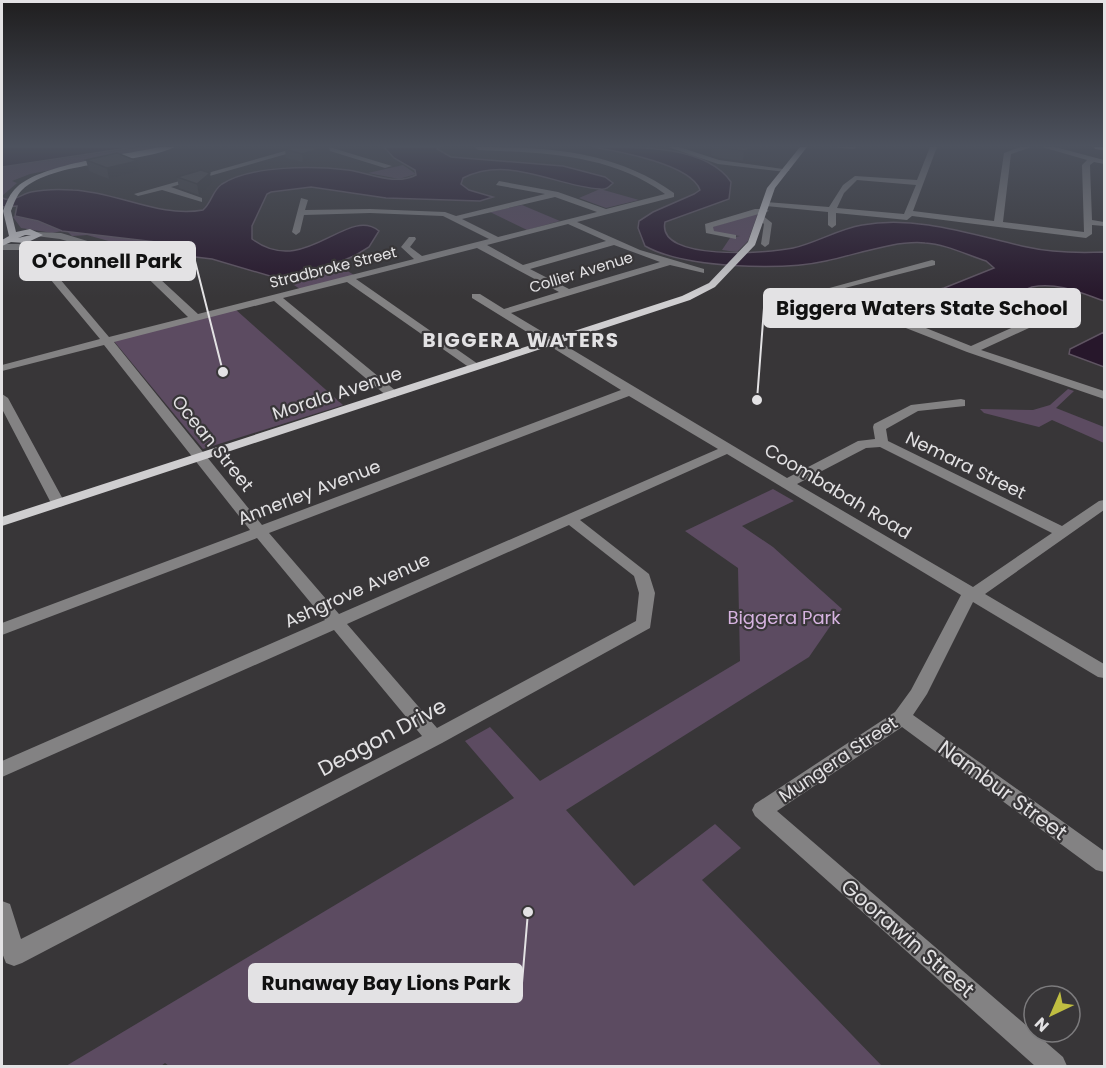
<svg xmlns="http://www.w3.org/2000/svg" width="1106" height="1068" viewBox="0 0 1106 1068" font-family="Poppins,sans-serif">
<style>
.green{fill:#5c4b61}
.water{fill:#27172b;stroke:#5f5462;stroke-width:1.5}
.lines{fill:none;stroke-linecap:round;stroke-linejoin:round}
.minor{fill:#838283;fill-rule:evenodd}
.major{fill:#cfced0;fill-rule:evenodd}
.highway{fill:#edebee;fill-rule:evenodd}
.wall{fill:#414042}
.shaded-wall{fill:#353436}
.building{fill:#4c4b4d;stroke:#353436;stroke-width:1.5}
.labels{text-anchor:middle;dominant-baseline:central;stroke-width:4.5;stroke-linejoin:round;paint-order:stroke}
.far-street-label{font-size:15px;fill:#e3e2e4;stroke:#383638}
.street-label{font-size:18px;fill:#e3e2e4;stroke:#383638}
.park-label{font-size:18px;fill:#d6b3e0;stroke:#383638}
.far-district-label{font-size:20px;font-weight:bold;letter-spacing:1.5px;fill:#e3e2e4;stroke:#383638}
.near-street-label{font-size:21px;fill:#e3e2e4;stroke:#383638}
.leader{fill:none;stroke:#e3e2e4;stroke-width:2}
.callout-dot{fill:#e3e2e4;stroke:#383638;stroke-width:2}
.callout{fill:#e3e2e4;stroke:#e3e2e4;stroke-width:2}
.callout-label{font-size:20px;text-anchor:middle;font-weight:bold;fill:#111}
</style>
<rect width="100%" height="100%" fill="#383638"/>
<path class="green" d="M144,147H169L30,174L12,181L17,183L2,196V167Z
M403,165L416,174L399,179L368,173Z
M600,189L639,200L606,208L579,198Z
M522,205L560,221L527,230L490,212Z
M758,213L748,241L737,252L722,250L730,238L740,236L714,233L712,227Z
M15,216L37,221L62,231L52,233L21,228L13,217Z
M67,231L156,242L181,254L148,263L135,255L118,249L130,247L87,235L72,236Z
M338,265L354,275L300,289L291,283Z
M235,309L343,405L203,449L113,340Z
M1068,389L1074,391L1056,408L1104,427V443L1052,420L1039,427L984,413L980,409L1033,410L1050,405Z
M773,489L794,501L742,526L773,547L842,609L809,657L566,810L634,886L715,824L741,848L702,880L882,1066H169L165,1063L161,1066H66L514,798L465,741L490,727L540,781L740,661L738,568L685,531Z"/>
<path class="water" d="M2,147H135L2,167Z
M384,147H440L437,149L451,157L563,166L605,177L613,183C609,187 606,190 600,189C554,186 510,155 463,178L461,184L469,190L493,197L480,201L386,198L311,187L271,192L267,194L252,226V239C305,279 347,205 379,231L369,247L356,255L295,281H287L212,259L187,256L156,242L62,231L38,221L15,216L17,206L2,207V198C14,203 21,194 31,192C45,189 59,189 73,190C117,192 160,218 203,210C212,202 212,191 222,184C252,165 314,166 348,170C370,173 395,186 416,175L415,170L394,158Z
M592,147C633,147 705,144 731,182L729,199L665,222C656,262 769,253 793,248C816,243 838,229 862,225C918,215 973,235 1027,247C1053,253 1079,253 1104,252V301C1081,293 1058,282 1032,287L962,315L945,312L910,297L944,288L994,268L986,261C967,255 945,244 925,243C896,240 855,255 826,261C781,271 684,268 645,246L638,228L639,221L653,212L694,194L700,190C691,164 617,151 592,147Z
M1104,332V367L1069,354L1070,349Z"/>
<g class="lines">
<path class="minor" d="M299,147H311L171,187L202,198V202L162,190L138,196L134,194Z
M317,147H329L392,166L385,168Z
M475,147C547,147 613,150 674,193V197L577,222L640,250L704,269V273L670,265L511,313L787,478L858,441L875,439L873,427L874,424L911,405L961,399L965,400V406L918,411L886,429L888,441L1062,526L1099,501L1104,500V510L985,594L1104,664V678L1098,677L973,602L927,694L913,715L1104,851V872L1096,870L902,727L777,811L1063,1057L1067,1066H1035L755,816L752,810L755,804L895,712L911,690L961,595L727,454L580,520L649,574L655,593L650,628L442,743L22,963L14,966L6,963L2,953V901L10,904L21,939L422,736L334,630L2,777V761L325,620L257,538L2,635V623L250,530L104,345L2,371V365L100,339L26,250H2V244H21L20,239H26L109,337L188,317L128,259L60,239L36,236V232L61,233L134,255L198,314L414,259L401,247L409,237H415L416,239L410,247L422,256L489,239L443,216L370,213L304,215L300,232L296,235L292,232L301,198L308,200L305,210L370,209L445,212L456,216L545,194L496,185L499,181L558,192L606,209L665,194C610,154 544,153 478,150ZM555,197L597,212L498,237L462,219ZM568,224L606,241L523,265L487,245ZM614,245L660,262L569,289L530,269ZM477,248L559,292L504,309L480,294H472V298L621,390L262,525L114,342L274,301L388,397H396V391L283,298L347,282L470,368H478V364L356,279ZM629,396L718,449L339,614L269,533ZM880,447L1052,533L973,587L797,484L866,448ZM569,525L634,576L639,593L636,621L437,728L347,624Z
M668,147H679L719,160L790,170L786,172L718,164Z
M829,147H857L854,149Z
M930,147H937L913,211L994,221L1004,153L1020,147H1032L1011,154L1003,222L1084,232L1082,165L1087,160L1042,147H1055L1104,160V164L1094,162L1090,165L1092,220L1104,222V226L1092,225V234L1086,238L912,216L907,220L836,213V225L832,228L828,225V212L766,206L762,204L766,202L829,207L843,185L855,176L917,180ZM857,180L916,185L904,214L837,208L844,193Z
M755,209H765L769,211L713,227L714,231L736,235V239L706,233L705,224Z
M762,215L772,223L769,244L765,247L761,244L764,224L758,218Z
M932,260L935,261V265L833,291L971,346L1060,306H1068V310L981,350L1104,391V399L967,352L827,297L822,290Z
M2,394L8,398L65,503L63,506L58,507L51,503L2,409Z"/>
<path class="major" d="M160,147H175C137,165 54,160 22,190C16,196 14,204 11,211L16,232L30,229L43,235L26,243L11,242L2,246V240L9,236L3,211C6,203 10,193 17,187C43,163 125,155 160,147ZM25,235H31L18,238Z
M800,147H807L775,188L755,245L715,287L690,300L2,526V517L682,296L709,283L748,242L767,188Z"/>
<path class="highway" d="M1094,147H1104V150L1095,149Z"/>
</g>
<path class="wall" d="M292,147H329L330,154L303,162L286,158L285,149Z
M712,147H781V151L743,161L720,158L711,155Z
M86,160L137,161L140,171L109,179L89,171Z
M177,177L212,183L199,195L179,188Z"/>
<path class="shaded-wall" d="M210,147H230L211,152Z
M325,147H329L330,154L303,162L302,154Z
M757,147H781V151L743,161L744,151Z
M137,161L140,171L109,179L107,168Z
M210,173L212,183L199,195L197,184Z"/>
<path class="building" d="M292,147H325L302,154L285,149Z
M720,147H757L744,151Z
M117,153L137,161L107,168L86,160Z
M201,170L210,173L197,184L177,177Z"/>
<linearGradient id="sky" x2="0" y2="1"><stop stop-color="#1f1e1f"/><stop offset="0.49" stop-color="#4d525e"/><stop offset="1" stop-color="#4d525e" stop-opacity="0"/></linearGradient>
<rect width="1106" height="297" fill="url(#sky)"/>
<g class="labels">
<g class="far-street-label">
<text transform="translate(333 267) rotate(-14)">Stradbroke Street</text>
<text transform="translate(581 272) rotate(-17)">Collier Avenue</text>
</g>
<g class="street-label">
<text transform="translate(337 393) rotate(-18)">Morala Avenue</text>
<text transform="translate(213 443) rotate(51)">Ocean Street</text>
<text transform="translate(966 465) rotate(26)">Nemara Street</text>
<text transform="translate(838 491) rotate(31)">Coombabah Road</text>
<text transform="translate(309 492) rotate(-21)">Annerley Avenue</text>
<text transform="translate(357 590) rotate(-24)">Ashgrove Avenue</text>
<text transform="translate(838 759) rotate(-34)">Mungera Street</text>
</g>
<g class="park-label">
<text x="784" y="617">Biggera Park</text>
</g>
<g class="far-district-label">
<text x="521" y="340">BIGGERA WATERS</text>
</g>
<g class="near-street-label">
<text transform="translate(382 737) rotate(-28)">Deagon Drive</text>
<text transform="translate(1003 790) rotate(36)">Nambur Street</text>
<text transform="translate(908 938) rotate(41)">Goorawin Street</text>
</g>
</g>
<path class="leader" d="M223 372L195 261M757 400L764 308M528 912L522 983"/>
<g class="callout-dot">
<circle cx="223" cy="372" r="6"/>
<circle cx="757" cy="400" r="6"/>
<circle cx="528" cy="912" r="6"/>
</g>
<g class="callout">
<rect x="20" y="242" width="175" height="38" rx="6"/>
<rect x="764" y="289" width="316" height="38" rx="6"/>
<rect x="249" y="964" width="273" height="38" rx="6"/>
</g>
<g class="callout-label">
<text x="107" y="268">O'Connell Park</text>
<text x="922" y="315">Biggera Waters State School</text>
<text x="386" y="990">Runaway Bay Lions Park</text>
</g>
<rect width="1106" height="1068" fill="none" stroke="#e3e2e4" stroke-width="6"/>
<g transform="translate(1052 1014) rotate(224)"><circle r="28" fill="#383638" stroke="#7c7b7d" stroke-width="1.5"/>
<path d="M0-4.5L10 22L0 15L-10 22Z" fill="#c0be41"/>
<text y="-9" font-size="16" font-weight="bold" text-anchor="middle" fill="#e3e2e4">N</text>
</g>
</svg>
